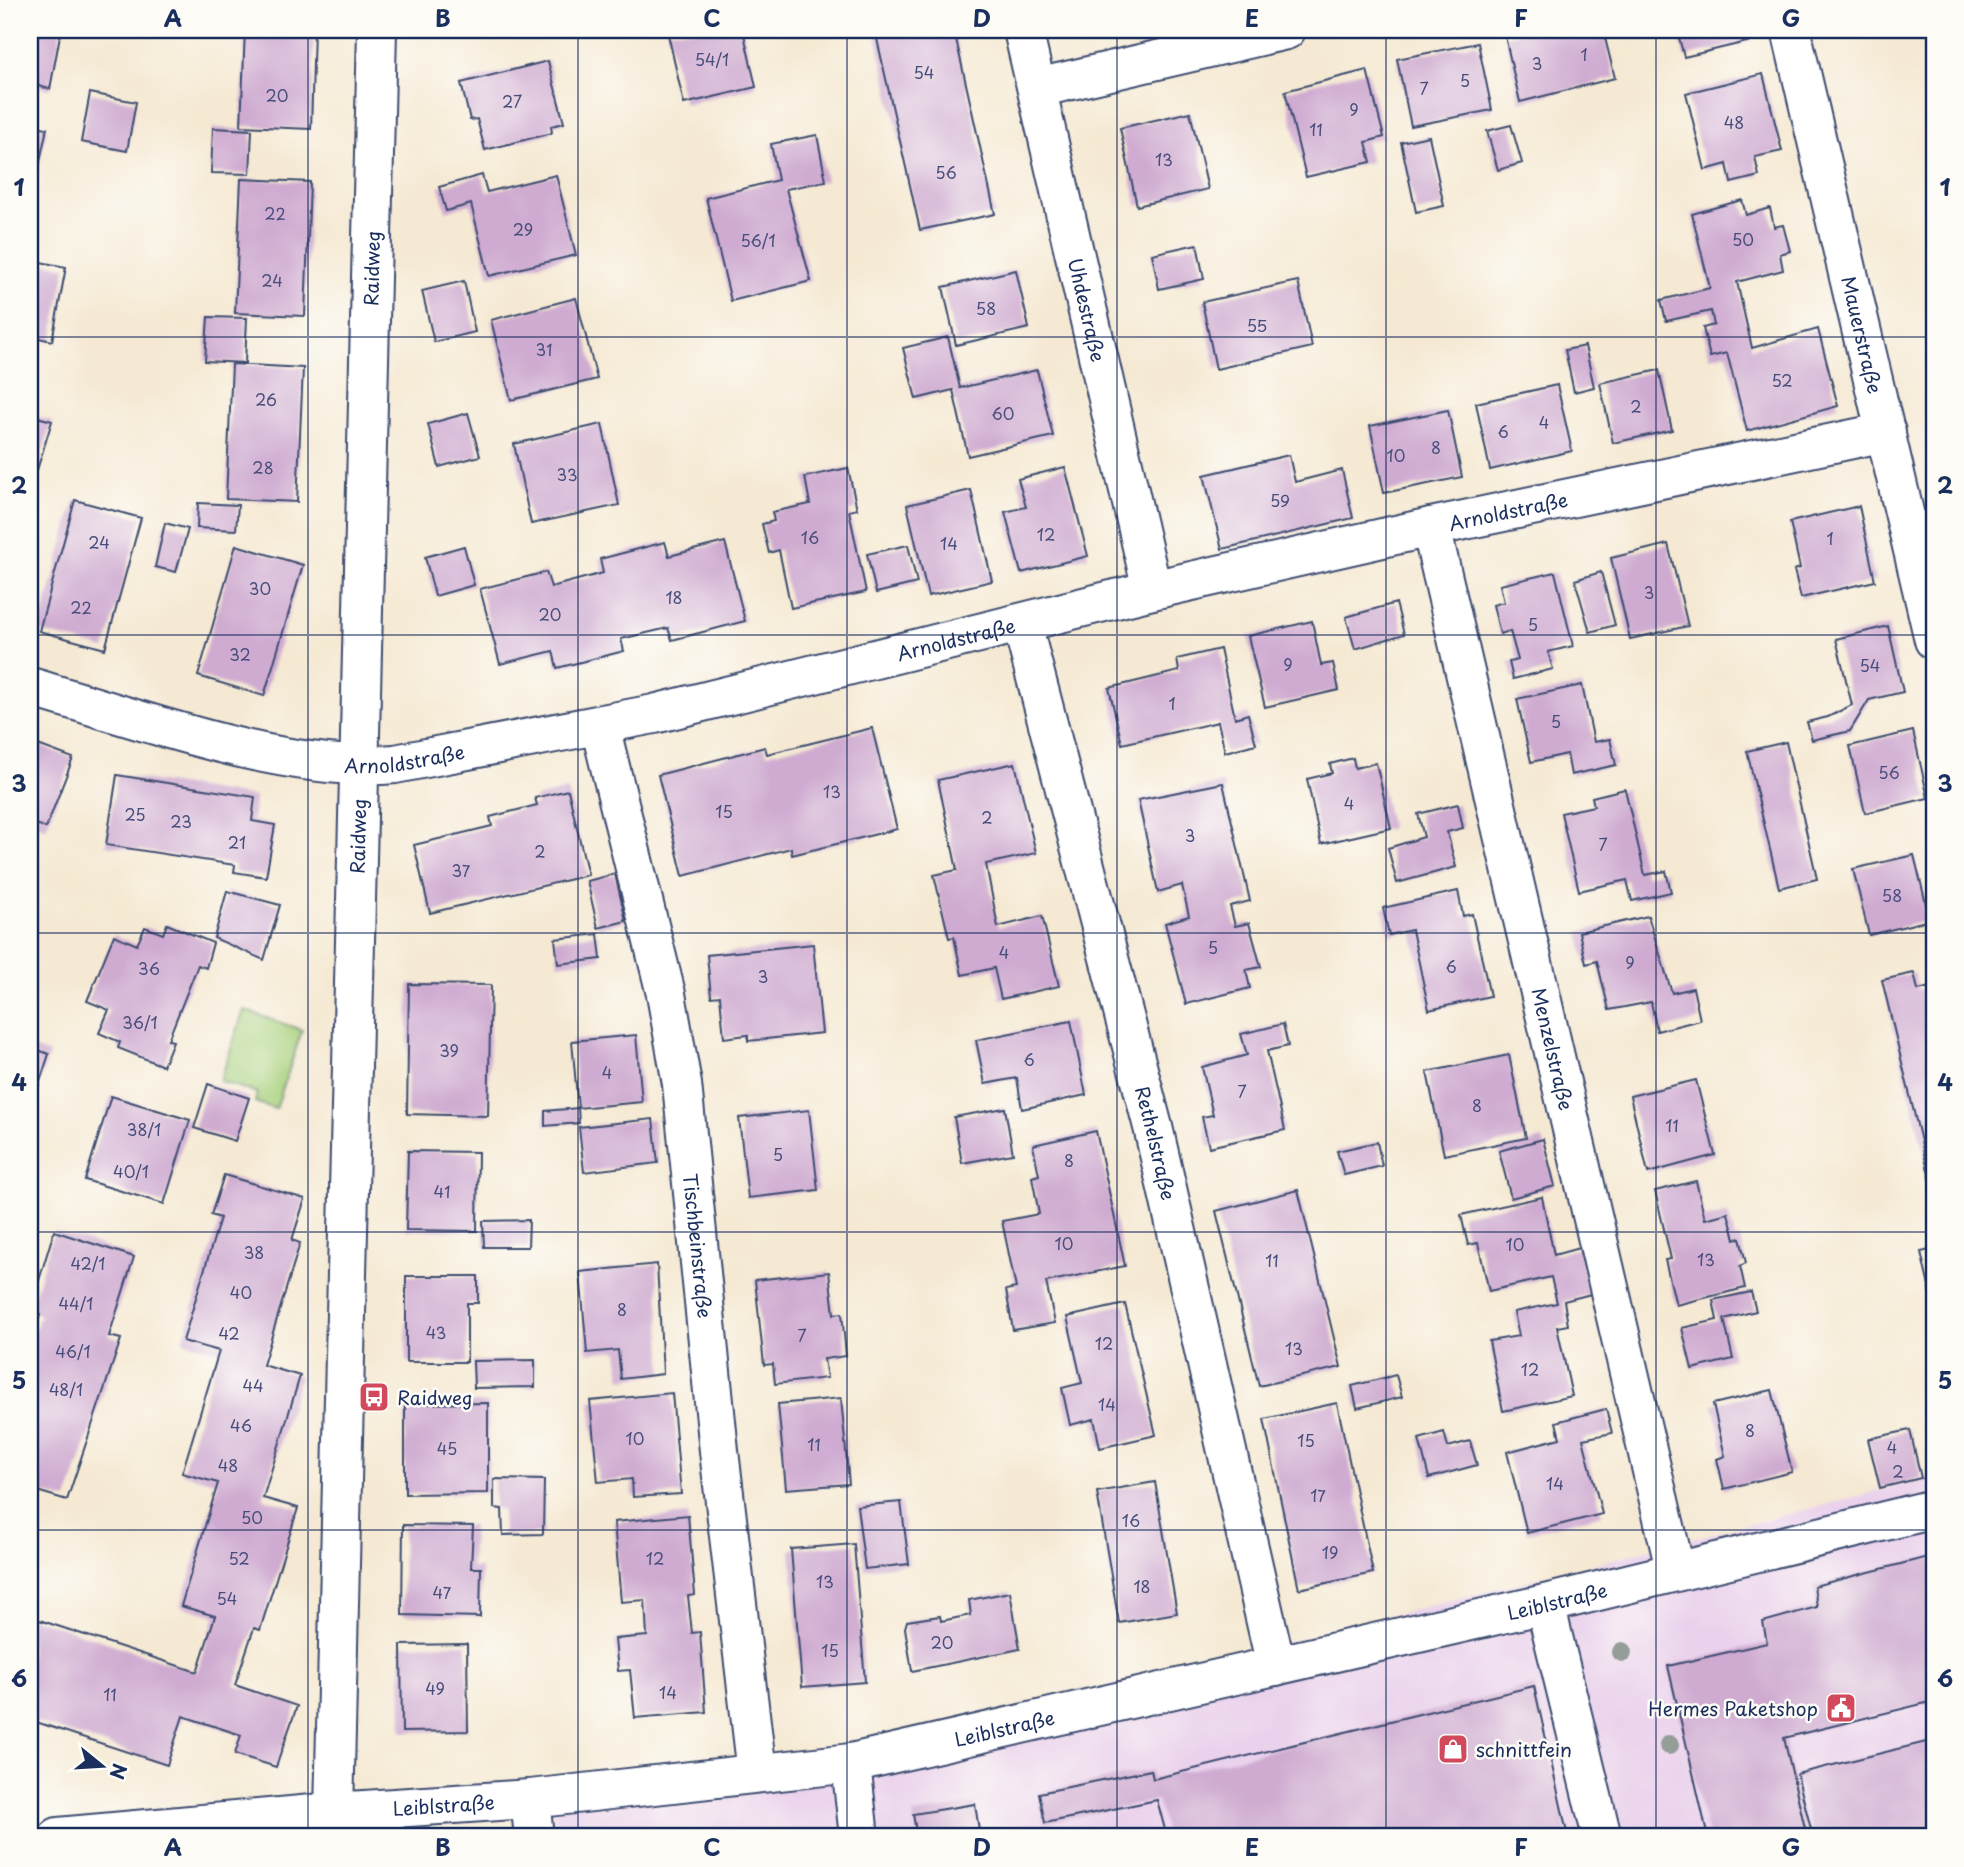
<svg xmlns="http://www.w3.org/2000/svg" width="1964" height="1867" viewBox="0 0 1964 1867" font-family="'Playpen Sans',sans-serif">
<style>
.built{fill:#ead1ec}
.green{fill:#a7d07b;stroke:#61806c;stroke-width:2}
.building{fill:#cfabd1}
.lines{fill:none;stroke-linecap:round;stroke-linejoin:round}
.minor-casing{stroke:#3c4b70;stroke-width:42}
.minor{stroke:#fff;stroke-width:38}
.tree{fill:#949d98}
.grid{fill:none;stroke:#1b2f5e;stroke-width:2;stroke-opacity:0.55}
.labels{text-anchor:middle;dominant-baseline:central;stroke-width:5;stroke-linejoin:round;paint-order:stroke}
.number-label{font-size:16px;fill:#484e7b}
.street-label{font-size:19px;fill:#1b2f5e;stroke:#fdfcf7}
.poi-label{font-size:19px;fill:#1b2f5e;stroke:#fdfcf7;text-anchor:start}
.neatline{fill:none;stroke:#1b2f5e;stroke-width:2.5}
.grid-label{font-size:23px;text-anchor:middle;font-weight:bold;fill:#1b2f5e}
</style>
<rect width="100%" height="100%" fill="#fdfcf7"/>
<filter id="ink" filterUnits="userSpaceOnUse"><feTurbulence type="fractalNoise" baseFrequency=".0143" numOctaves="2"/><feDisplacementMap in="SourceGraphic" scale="14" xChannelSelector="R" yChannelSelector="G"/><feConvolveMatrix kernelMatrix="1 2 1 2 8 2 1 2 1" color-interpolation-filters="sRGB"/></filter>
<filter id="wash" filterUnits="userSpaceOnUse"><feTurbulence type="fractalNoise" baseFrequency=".00686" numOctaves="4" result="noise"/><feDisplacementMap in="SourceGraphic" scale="28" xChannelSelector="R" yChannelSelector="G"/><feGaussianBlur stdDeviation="1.57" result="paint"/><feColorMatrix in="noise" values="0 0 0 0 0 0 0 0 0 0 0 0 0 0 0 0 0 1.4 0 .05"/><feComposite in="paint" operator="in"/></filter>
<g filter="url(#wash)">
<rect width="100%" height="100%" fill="#f5e9d3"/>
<path class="built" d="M1934,1477V1837H556L551,1793L832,1758Z"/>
<path class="green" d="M244,1010L302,1030L276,1109L255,1102L257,1093L220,1081Z"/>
<g id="blocks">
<path class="building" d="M30,30H61L50,89L30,84Z
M245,30H314L311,129L241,126Z
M667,30H743L756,87L684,104Z
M875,30H954L995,214L920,230Z
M1530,30H1603L1615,78L1520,102L1505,36Z
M1677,30H1748L1751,41L1684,57Z
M1478,43L1492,110L1411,126L1397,59Z
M548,61L564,123L551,126L552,133L485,150L477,119L470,120L461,83Z
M1367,70L1384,137L1366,142L1371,162L1306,177L1285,91Z
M1763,74L1782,151L1755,157L1759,176L1731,183L1727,164L1705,170L1686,93Z
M90,93L136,102L127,151L81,142Z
M1190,112L1208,189L1137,206L1120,128Z
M30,125L47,128L31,204H30Z
M1511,125L1522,163L1498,170L1487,131Z
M213,128L252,130L250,174L211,173Z
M817,135L826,181L786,189L811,281L731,301L706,198L778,180L771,144Z
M1429,136L1444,206L1416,212L1401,142Z
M482,175L487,192L556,175L576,255L489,276L471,204L446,211L439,187Z
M241,179L310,182L305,316L235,313Z
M1742,200L1746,215L1770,208L1774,227L1783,225L1790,251L1780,254L1783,270L1737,282L1752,348L1818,329L1838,406L1747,431L1727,353L1710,357L1703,328L1714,325L1711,311L1666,321L1661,300L1710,288L1692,214Z
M1197,244L1204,279L1159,289L1152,254Z
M30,260L66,267L52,341L30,336Z
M1016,270L1029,328L956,345L943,287Z
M464,281L475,332L434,342L422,291Z
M1298,281L1312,347L1216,369L1202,302Z
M576,298L597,379L511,400L491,320Z
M208,317L247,318L245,363L205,361Z
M948,337L960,388L1037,370L1053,436L968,456L953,390L916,399L903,348Z
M1585,346L1594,387L1574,392L1565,350Z
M232,364L303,368L297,502L226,499Z
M1659,370L1672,430L1613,443L1600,383Z
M1557,385L1572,451L1490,470L1476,403Z
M1448,410L1462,477L1384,493L1370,426Z
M468,413L480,456L439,467L428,424Z
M30,415L52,421L37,470L32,469L30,475Z
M602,424L619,505L531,524L514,444Z
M1289,455L1295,482L1342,470L1353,518L1222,549L1204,475Z
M1065,467L1088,556L1021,573L1005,512L1026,507L1018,479Z
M848,468L857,509L849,511L866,592L791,608L779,550L769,553L762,524L774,521L772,512L810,504L805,477Z
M971,490L992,581L928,596L907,505Z
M75,500L141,518L105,649L39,631Z
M198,503L238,505L236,530L197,528Z
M1859,506L1875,581L1801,598L1794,570L1800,568L1790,522Z
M165,523L188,529L176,572L155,567Z
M665,542L669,556L725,542L745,621L672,640L668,628L621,639L624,651L557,668L553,651L500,664L480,589L546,572L551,587L603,573L600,559Z
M1668,544L1688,626L1630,639L1611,558Z
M236,545L303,565L264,696L198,676Z
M908,545L917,583L876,593L867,554Z
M464,546L474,585L435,596L425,557Z
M1555,572L1573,646L1548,652L1553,669L1513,679L1509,662L1518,660L1510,631L1500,634L1493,605L1504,602L1500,585Z
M1601,572L1615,625L1590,632L1575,580Z
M1396,603L1404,634L1355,649L1346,617Z
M1312,621L1321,665L1333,663L1339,690L1265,707L1248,636Z
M1888,626L1903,692L1869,700L1850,731L1812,740L1807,722L1828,717L1852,705L1836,639Z
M1220,649L1235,718L1248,714L1256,744L1225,752L1218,722L1122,744L1109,688L1179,671L1177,659Z
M1582,685L1594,742L1610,739L1616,765L1571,775L1567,754L1531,762L1517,699Z
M872,728L897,829L792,855L791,848L683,876L658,775L765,747L767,754Z
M1913,731L1928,798L1865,813L1850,746Z
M30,742L73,758L46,828L30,822Z
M1786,742L1817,879L1779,888L1747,751Z
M1353,758L1355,768L1376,763L1391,828L1321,844L1307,779L1332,773L1330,764Z
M1015,763L1036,853L986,864L998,927L1042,916L1059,986L1001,999L994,968L962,975L954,937L949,938L934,875L957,870L938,780Z
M117,775L255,797L252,821L275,825L266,877L234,872L235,865L106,845Z
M1223,783L1250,901L1230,906L1235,926L1249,923L1261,967L1246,970L1250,988L1186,1004L1165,923L1189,916L1182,885L1158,892L1138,800Z
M1625,789L1645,875L1666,871L1671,892L1632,901L1627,880L1579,891L1561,813L1594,806L1592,797Z
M568,790L588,875L430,913L414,845L492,826L490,817L537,805L535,798Z
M1458,804L1463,828L1447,832L1456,867L1397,883L1388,848L1424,837L1418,814Z
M1914,855L1930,920L1869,935L1853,869Z
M615,874L626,921L598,928L587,881Z
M227,891L280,905L264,960L214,938Z
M1458,891L1463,916L1472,914L1490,996L1429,1010L1412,930L1389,935L1383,908Z
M1648,916L1672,993L1693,988L1700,1020L1657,1031L1651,1002L1609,1010L1597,961L1586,964L1579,932Z
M167,924L213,943L206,968L198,965L168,1040L173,1041L163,1066L118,1048L120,1042L99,1033L109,1010L87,1001L114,935L137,945L145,927L163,934Z
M598,934L601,959L558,964L555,939Z
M813,944L822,1033L748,1041V1035L724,1038L720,996L711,997L707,955Z
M1914,973L1918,990L1934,986L1933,1191L1882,980Z
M409,984L491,985L488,1116L407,1114Z
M1071,1021L1086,1095L1022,1109L1017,1078L985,1084L976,1040Z
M1283,1024L1288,1046L1267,1051L1285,1130L1209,1147L1202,1117L1213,1115L1202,1067L1247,1055L1241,1034Z
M636,1035L642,1102L578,1108L572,1041Z
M30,1047L49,1054L30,1112Z
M1509,1055L1526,1138L1444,1155L1427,1072Z
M1696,1080L1715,1155L1648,1173L1630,1096Z
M208,1084L249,1098L235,1141L194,1128Z
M111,1096L190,1120L164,1204L85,1180Z
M578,1108L579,1123L545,1126V1111Z
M1005,1108L1013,1154L962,1163L954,1117Z
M809,1110L818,1190L748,1198L739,1118Z
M653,1119L658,1163L584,1172L579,1127Z
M1096,1131L1125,1266L1046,1282L1055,1323L1013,1330L1006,1290L1016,1288L1002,1221L1039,1214L1032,1177L1039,1175L1033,1145Z
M1543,1139L1555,1186L1511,1198L1499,1151Z
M1377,1142L1382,1166L1344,1175L1337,1151Z
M408,1151L478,1152L477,1231L406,1230Z
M224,1175L305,1199L292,1240L300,1243L263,1365L300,1376L263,1498L298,1508L260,1630L254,1628L235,1685L297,1706L276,1767L235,1754L241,1735L183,1716L167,1765L30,1720V1617L197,1672L215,1616L181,1606L218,1483L182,1473L219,1351L183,1341L220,1218L211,1215Z
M1696,1181L1705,1219L1728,1213L1735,1239L1740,1238L1746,1263L1740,1266L1745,1288L1676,1305L1665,1260L1671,1259L1655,1191Z
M1298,1190L1341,1367L1259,1386L1216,1211Z
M1542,1197L1554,1255L1579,1248L1591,1294L1564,1301L1568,1325L1557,1327L1572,1396L1503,1411L1489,1341L1519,1336L1514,1312L1557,1303L1551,1277L1489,1291L1478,1243L1468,1245L1461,1215Z
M529,1220L528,1247H484L483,1221Z
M54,1231L134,1257L109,1336L121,1339L67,1500L30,1489V1346L40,1315L30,1310Z
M1934,1249V1303L1933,1304L1921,1252Z
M657,1264L663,1374L621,1379L618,1350L587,1353L580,1272Z
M829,1272L834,1314L842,1313L846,1356L824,1359L827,1378L775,1384L773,1364L764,1365L755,1280Z
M406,1276H478V1303H467V1362H406Z
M1751,1292L1756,1311L1724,1319L1733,1359L1692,1369L1682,1328L1717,1320L1713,1300Z
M1125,1304L1156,1435L1100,1448L1094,1419L1070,1425L1062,1388L1082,1383L1067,1317Z
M535,1360V1387L474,1388L473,1361Z
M1396,1375L1402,1397L1357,1408L1352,1386Z
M1772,1390L1792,1472L1724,1489L1717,1459L1725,1456L1713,1404Z
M672,1393L681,1494L633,1497L632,1479L598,1482L590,1401Z
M841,1398L849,1484L786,1489L778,1404Z
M488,1403V1493L405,1494V1404Z
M1337,1403L1373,1573L1299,1589L1264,1419Z
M1606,1409L1612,1433L1583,1439L1602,1514L1527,1533L1507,1452L1560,1438L1556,1422Z
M1910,1430L1921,1478L1880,1488L1868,1439Z
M1444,1432L1448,1447L1470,1441L1477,1465L1429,1478L1419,1439Z
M494,1479L544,1480L543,1534L503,1535L502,1509L494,1508Z
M1155,1482L1177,1613L1119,1623L1097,1492Z
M901,1502L909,1564L865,1569L857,1506Z
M688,1515L695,1595L688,1596L692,1633L700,1632L706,1712L635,1718L630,1670L618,1671L615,1639L647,1636L645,1600L621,1602L614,1522Z
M403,1525L473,1526L471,1568H481L480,1617L402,1615Z
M854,1544L865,1682L802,1687L791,1549Z
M1932,1556L1934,1568V1701L1784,1738L1807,1837H1708L1668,1666L1767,1643L1763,1622L1817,1607L1814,1586Z
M1010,1592L1020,1649L912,1671L905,1628L907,1621L940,1616L941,1621L971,1615L969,1600Z
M467,1644L468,1731L402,1732L401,1645Z
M1534,1686L1568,1837H1167L1157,1800L1045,1823L1039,1793L1151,1770L1153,1779Z
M1934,1740V1837H1813L1797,1774Z
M975,1804L980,1837H917L913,1814Z"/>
</g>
</g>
<g filter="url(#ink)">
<use href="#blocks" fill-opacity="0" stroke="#3c4b70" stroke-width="2"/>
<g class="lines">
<g class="minor-casing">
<g id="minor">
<path id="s1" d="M1023,30L1152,590"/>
<path id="s2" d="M1791,30L1934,640"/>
<path d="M1037,88L1286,30"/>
<path id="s3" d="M1431,527L1675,1569"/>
<path id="s4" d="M1022,624L1153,1127L1276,1666"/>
<path id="s5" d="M30,687C137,718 285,774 395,764L654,714L1152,590L1431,527L1886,432"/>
<path id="s6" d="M600,726L666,994L682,1084L719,1451L757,1773"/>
<path d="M1545,1604L1602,1837"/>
<path d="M851,1763L859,1837"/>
<path d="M530,1799L534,1837"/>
<path id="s7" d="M334,1812L377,30"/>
<path id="s8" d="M58,1837L334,1812L530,1799L851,1763L1545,1604L1934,1509"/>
</g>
</g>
<use href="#minor" class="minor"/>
</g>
<g class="tree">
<circle cx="1622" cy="1652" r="10"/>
<circle cx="1669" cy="1745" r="10"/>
</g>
</g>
<path class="grid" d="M308,30V1837M578,30V1837M847,30V1837M1117,30V1837M1386,30V1837M1656,30V1837M30,337H1934M30,635H1934M30,933H1934M30,1232H1934M30,1530H1934"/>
<defs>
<g id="bus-square" transform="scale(1.575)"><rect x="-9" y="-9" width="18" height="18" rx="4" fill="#d1495b" stroke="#fdfcf7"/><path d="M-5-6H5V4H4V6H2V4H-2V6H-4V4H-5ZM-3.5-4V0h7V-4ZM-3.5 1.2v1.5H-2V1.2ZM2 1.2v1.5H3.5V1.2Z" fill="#fff"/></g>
<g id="civic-square" transform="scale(1.575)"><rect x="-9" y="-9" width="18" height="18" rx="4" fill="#d1495b" stroke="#fdfcf7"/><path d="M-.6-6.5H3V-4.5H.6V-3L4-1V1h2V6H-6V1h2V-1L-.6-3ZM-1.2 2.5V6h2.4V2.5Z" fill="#fff"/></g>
<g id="shop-square" transform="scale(1.575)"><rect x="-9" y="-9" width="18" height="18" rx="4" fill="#d1495b" stroke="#fdfcf7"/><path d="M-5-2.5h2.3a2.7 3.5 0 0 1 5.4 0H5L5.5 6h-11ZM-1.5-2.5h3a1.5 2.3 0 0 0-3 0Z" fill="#fff"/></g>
</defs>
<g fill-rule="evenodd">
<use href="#bus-square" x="374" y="1397"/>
<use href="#civic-square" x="1841" y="1708"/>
<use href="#shop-square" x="1453" y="1749"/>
</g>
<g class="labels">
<g class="number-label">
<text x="1584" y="54">1</text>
<text x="712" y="59">54/1</text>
<text x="1537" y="63">3</text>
<text x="924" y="72">54</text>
<text x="1465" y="80">5</text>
<text x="1424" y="88">7</text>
<text x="277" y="95">20</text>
<text x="512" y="101">27</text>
<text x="1354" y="109">9</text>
<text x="1734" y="122">48</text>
<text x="1316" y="129">11</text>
<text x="1164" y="159">13</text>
<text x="946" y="172">56</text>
<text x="275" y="213">22</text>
<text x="523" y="229">29</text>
<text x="1743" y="239">50</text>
<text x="758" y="240">56/1</text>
<text x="272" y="280">24</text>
<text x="986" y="308">58</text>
<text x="1257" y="325">55</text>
<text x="544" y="349">31</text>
<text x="1782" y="380">52</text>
<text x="266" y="399">26</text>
<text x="1636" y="406">2</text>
<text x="1003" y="413">60</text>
<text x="1544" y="422">4</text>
<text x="1503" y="431">6</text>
<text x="1436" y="447">8</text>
<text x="1396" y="455">10</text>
<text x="263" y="467">28</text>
<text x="567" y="474">33</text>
<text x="1280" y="500">59</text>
<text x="1046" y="534">12</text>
<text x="810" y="537">16</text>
<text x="1830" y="538">1</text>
<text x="99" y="542">24</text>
<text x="949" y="543">14</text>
<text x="260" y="588">30</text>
<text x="1649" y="592">3</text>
<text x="674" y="597">18</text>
<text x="81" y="607">22</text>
<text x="550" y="614">20</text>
<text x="1533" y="624">5</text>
<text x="240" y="654">32</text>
<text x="1288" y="664">9</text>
<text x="1870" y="665">54</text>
<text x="1172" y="703">1</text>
<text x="1556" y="721">5</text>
<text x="1889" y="772">56</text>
<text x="832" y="791">13</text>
<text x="1349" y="803">4</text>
<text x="724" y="811">15</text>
<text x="135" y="814">25</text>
<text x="987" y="817">2</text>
<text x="181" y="821">23</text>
<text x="1190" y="835">3</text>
<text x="237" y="842">21</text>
<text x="1603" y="844">7</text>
<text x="540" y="851">2</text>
<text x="461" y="870">37</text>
<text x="1892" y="895">58</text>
<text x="1213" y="947">5</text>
<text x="1004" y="952">4</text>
<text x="1630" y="962">9</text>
<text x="1451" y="966">6</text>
<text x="149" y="968">36</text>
<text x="763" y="976">3</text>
<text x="140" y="1022">36/1</text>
<text x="449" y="1050">39</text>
<text x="1029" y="1059">6</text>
<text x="607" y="1072">4</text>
<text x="1242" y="1091">7</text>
<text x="1477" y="1105">8</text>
<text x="1672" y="1125">11</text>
<text x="144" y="1129">38/1</text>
<text x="778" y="1154">5</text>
<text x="1069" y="1160">8</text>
<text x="131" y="1171">40/1</text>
<text x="442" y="1191">41</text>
<text x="1064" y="1243">10</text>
<text x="1515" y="1244">10</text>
<text x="254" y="1252">38</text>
<text x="1706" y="1259">13</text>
<text x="1272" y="1260">11</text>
<text x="88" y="1263">42/1</text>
<text x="241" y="1292">40</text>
<text x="76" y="1303">44/1</text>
<text x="622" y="1309">8</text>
<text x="436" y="1332">43</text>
<text x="229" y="1333">42</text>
<text x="802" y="1335">7</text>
<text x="1104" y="1343">12</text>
<text x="1294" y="1348">13</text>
<text x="73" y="1351">46/1</text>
<text x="1530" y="1369">12</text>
<text x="253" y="1385">44</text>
<text x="66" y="1389">48/1</text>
<text x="1107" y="1404">14</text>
<text x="241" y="1425">46</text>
<text x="1750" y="1430">8</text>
<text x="635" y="1438">10</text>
<text x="1306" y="1440">15</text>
<text x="814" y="1444">11</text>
<text x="1892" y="1447">4</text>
<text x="447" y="1448">45</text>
<text x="228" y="1465">48</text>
<text x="1898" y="1471">2</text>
<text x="1555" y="1483">14</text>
<text x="1318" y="1495">17</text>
<text x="252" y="1517">50</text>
<text x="1131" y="1520">16</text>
<text x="1330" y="1552">19</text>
<text x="239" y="1558">52</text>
<text x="655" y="1558">12</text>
<text x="825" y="1581">13</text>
<text x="1142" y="1586">18</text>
<text x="442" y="1592">47</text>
<text x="227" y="1598">54</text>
<text x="942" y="1642">20</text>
<text x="830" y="1650">15</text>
<text x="435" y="1688">49</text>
<text x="668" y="1692">14</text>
<text x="110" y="1694">11</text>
</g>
<g class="street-label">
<text stroke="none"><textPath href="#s7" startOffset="1544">Raidweg</textPath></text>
<text stroke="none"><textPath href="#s1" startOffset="287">Uhdestraße</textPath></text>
<text stroke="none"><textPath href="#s2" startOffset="313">Mauerstraße</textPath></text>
<text stroke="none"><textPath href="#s5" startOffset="1517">Arnoldstraße</textPath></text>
<text stroke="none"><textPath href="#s5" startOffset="950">Arnoldstraße</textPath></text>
<text stroke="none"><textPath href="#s5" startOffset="385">Arnoldstraße</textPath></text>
<text stroke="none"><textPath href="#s7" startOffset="976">Raidweg</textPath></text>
<text stroke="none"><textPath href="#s3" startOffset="536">Menzelstraße</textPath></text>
<text stroke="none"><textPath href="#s4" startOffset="536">Rethelstraße</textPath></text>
<text stroke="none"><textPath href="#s6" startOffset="530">Tischbeinstraße</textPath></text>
<text stroke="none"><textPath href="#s8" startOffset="1521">Leiblstraße</textPath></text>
<text stroke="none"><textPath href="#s8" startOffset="954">Leiblstraße</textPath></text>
<text stroke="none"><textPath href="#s8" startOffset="387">Leiblstraße</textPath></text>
</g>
<g class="poi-label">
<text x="397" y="1397">Raidweg</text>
<text x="1818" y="1708" text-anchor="end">Hermes Paketshop</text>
<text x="1476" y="1749">schnittfein</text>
</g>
</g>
<rect width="1964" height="1867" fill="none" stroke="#fdfcf7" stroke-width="77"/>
<g transform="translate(102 1766) rotate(108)" stroke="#fdfcf7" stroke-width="5" paint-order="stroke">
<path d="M0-5L12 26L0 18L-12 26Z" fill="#1b2f5e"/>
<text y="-10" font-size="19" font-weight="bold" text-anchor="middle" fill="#1b2f5e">N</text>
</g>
<rect x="38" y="38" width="1888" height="1790" class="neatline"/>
<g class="grid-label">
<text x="173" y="27">A</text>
<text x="443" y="27">B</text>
<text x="712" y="27">C</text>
<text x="982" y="27">D</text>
<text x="1252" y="27">E</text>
<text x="1521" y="27">F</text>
<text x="1791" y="27">G</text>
<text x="19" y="196">1</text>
<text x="1945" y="196">1</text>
<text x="19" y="494">2</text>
<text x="1945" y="494">2</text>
<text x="19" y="792">3</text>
<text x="1945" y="792">3</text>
<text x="19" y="1091">4</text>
<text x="1945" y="1091">4</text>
<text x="19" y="1389">5</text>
<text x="1945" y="1389">5</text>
<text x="19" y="1687">6</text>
<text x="1945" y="1687">6</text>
<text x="173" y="1856">A</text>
<text x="443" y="1856">B</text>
<text x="712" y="1856">C</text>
<text x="982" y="1856">D</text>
<text x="1252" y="1856">E</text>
<text x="1521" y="1856">F</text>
<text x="1791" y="1856">G</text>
</g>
</svg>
